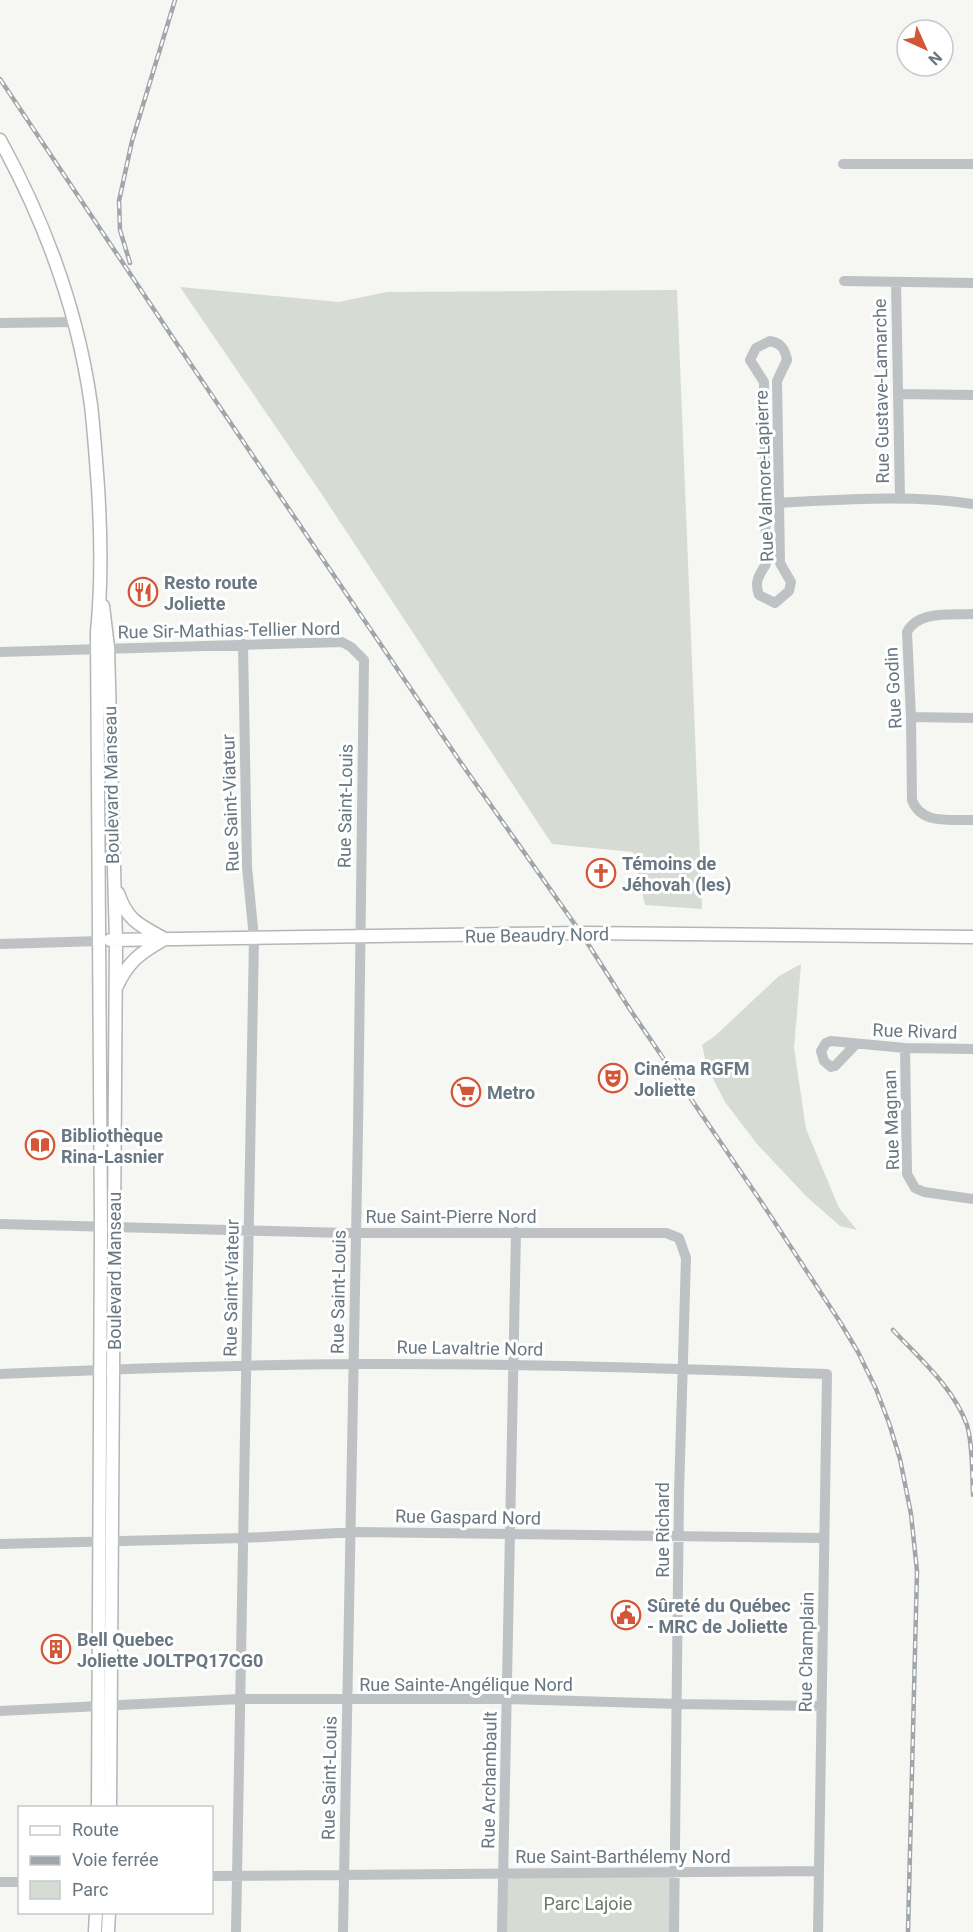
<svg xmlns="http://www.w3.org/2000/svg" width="973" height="1932" viewBox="0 0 973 1932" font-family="Roboto,sans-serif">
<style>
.green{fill:#d6dbd3}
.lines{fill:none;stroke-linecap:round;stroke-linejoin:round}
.major-casing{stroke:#b2b6b9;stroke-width:15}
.minor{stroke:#bec2c5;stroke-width:10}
.major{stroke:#fff;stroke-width:12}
.rail-casing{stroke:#a0a6aa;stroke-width:4.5}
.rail{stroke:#fff;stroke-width:2;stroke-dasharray:7;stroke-linecap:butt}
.labels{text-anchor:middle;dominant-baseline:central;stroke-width:6;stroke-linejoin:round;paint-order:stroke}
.street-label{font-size:18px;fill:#687781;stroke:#fff}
.poi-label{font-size:18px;font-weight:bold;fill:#687781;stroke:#fff;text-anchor:start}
.park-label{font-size:18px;fill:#6b7966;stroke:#fff}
</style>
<rect width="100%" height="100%" fill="#f6f6f3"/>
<path class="green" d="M180,287L339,302L387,292L677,290L702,909L645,905L633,852L552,844L321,493Z
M801,964L794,1048L806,1129L839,1208L857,1230L840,1226L807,1197L757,1144L725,1102L707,1067L702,1045L715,1036L779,976Z
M504,1872H675L674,1932H501Z"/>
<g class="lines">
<g class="major-casing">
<path id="major" d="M0,140C45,222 78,311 91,405C94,432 96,459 98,487C101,535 102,583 97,632L101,1227L98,1808
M103,606L108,648L116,940L110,1808
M118,893C127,920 139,925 163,938
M110,940L581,933L973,937
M117,986C128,962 140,953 163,940
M95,1932L96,1912
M108,1932L109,1912"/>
</g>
<path class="minor" d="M843,164H973
M844,281L973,283
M896,282L900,499
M0,323L74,322
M770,341C781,343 785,349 787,360L777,381L780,563L791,582L789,591L775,603L759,595C754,582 759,575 766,564L764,382L750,360L756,348Z
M899,394L973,395
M772,503C839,500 907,494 973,504
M973,614C952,615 918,610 907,632L911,717L912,800C921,825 950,819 973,820
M0,652L342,642L351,647L364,660L358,1130L343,1932
M911,717L973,718
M0,944L100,941
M856,1044L835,1066L831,1067L824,1061L821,1051L826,1043L831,1041L905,1048L973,1049
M905,1048L907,1174L915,1188L924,1192L973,1199
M0,1224L345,1233H666L679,1238L686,1258L679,1493L674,1932
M0,1374C118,1369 236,1365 354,1364C512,1363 669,1368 827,1374L818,1932
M0,1544L243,1538L356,1532L824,1538
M0,1711L240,1699H506L678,1704L821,1706
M212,1876L819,1871
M0,1882H20
M236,1932L254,938L247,867L243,644
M502,1932L516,1232"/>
<use href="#major" class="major"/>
<g class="rail-casing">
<path id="rail" d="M0,79L173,338L459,760L581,933L631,1011L762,1203L840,1322L858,1352L876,1389L889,1423L900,1459L911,1514L917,1571L908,1932
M130,263L120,230L119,201L132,141L175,0
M893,1330C920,1359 953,1387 967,1425C973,1446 972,1473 973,1495"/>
</g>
<use href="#rail" class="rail"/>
</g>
<defs>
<g id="restaurant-ring" transform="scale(1.5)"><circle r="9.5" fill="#fff" stroke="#d35737" stroke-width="1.5"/><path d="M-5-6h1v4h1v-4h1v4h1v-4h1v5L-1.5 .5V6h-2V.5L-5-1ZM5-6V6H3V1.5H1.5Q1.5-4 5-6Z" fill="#d35737"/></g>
<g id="church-ring" transform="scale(1.5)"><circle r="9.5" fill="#fff" stroke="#d35737" stroke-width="1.5"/><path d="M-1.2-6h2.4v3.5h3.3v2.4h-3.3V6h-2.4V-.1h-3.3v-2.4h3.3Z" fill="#d35737"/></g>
<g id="theatre-ring" transform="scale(1.5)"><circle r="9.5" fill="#fff" stroke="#d35737" stroke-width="1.5"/><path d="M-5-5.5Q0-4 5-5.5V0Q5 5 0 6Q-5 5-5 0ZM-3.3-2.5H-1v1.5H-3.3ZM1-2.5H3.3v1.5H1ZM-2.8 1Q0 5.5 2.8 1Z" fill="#d35737"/></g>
<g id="supermarket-ring" transform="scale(1.5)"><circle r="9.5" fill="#fff" stroke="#d35737" stroke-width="1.5"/><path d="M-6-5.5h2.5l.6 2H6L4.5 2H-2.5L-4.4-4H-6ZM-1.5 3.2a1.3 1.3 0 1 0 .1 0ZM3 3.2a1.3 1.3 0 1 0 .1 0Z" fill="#d35737"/></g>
<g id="library-ring" transform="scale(1.5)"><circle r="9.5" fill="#fff" stroke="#d35737" stroke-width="1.5"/><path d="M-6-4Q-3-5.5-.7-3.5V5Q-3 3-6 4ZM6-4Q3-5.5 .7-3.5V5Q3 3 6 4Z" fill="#d35737"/></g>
<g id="civic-ring" transform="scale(1.5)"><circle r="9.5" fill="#fff" stroke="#d35737" stroke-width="1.5"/><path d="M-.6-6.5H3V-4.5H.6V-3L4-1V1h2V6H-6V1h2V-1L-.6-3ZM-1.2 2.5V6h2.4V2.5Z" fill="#d35737"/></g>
<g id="building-ring" transform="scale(1.5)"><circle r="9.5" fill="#fff" stroke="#d35737" stroke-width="1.5"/><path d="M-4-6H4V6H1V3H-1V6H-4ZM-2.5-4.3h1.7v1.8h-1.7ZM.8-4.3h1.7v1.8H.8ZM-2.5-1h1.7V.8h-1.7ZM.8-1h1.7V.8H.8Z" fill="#d35737"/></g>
</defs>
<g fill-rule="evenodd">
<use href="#restaurant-ring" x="143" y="592"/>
<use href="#church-ring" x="601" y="873"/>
<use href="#theatre-ring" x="613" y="1078"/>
<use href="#supermarket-ring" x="466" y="1092"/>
<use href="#library-ring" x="40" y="1145"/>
<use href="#civic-ring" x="626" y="1615"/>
<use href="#building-ring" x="56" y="1649"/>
</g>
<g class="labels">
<g class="street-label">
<text transform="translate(881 391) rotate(-91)">Rue Gustave-Lamarche</text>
<text transform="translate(764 476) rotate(-92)">Rue Valmore-Lapierre</text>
<text transform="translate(229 630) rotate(-1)">Rue Sir-Mathias-Tellier Nord</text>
<text transform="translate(893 688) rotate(-93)">Rue Godin</text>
<text transform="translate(111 785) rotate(-91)">Boulevard Manseau</text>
<text transform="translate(230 803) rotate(-92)">Rue Saint-Viateur</text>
<text transform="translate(345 806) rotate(-89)">Rue Saint-Louis</text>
<text transform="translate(537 935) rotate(-1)">Rue Beaudry Nord</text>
<text transform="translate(915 1031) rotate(2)">Rue Rivard</text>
<text transform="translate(891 1120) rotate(-92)">Rue Magnan</text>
<text x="451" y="1216">Rue Saint-Pierre Nord</text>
<text transform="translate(114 1271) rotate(-90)">Boulevard Manseau</text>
<text transform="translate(231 1288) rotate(-89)">Rue Saint-Viateur</text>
<text transform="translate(338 1292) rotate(-89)">Rue Saint-Louis</text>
<text transform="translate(470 1348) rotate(1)">Rue Lavaltrie Nord</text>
<text transform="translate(468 1517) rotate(1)">Rue Gaspard Nord</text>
<text transform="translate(662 1530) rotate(-90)">Rue Richard</text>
<text transform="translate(806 1652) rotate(-89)">Rue Champlain</text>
<text x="466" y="1684">Rue Sainte-Angélique Nord</text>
<text transform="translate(329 1778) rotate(-89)">Rue Saint-Louis</text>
<text transform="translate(489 1780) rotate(-89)">Rue Archambault</text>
<text x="623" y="1856">Rue Saint-Barthélemy Nord</text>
</g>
<g class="poi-label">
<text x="164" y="582">Resto route<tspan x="164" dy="21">Joliette</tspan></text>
<text x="622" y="863">Témoins de<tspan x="622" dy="21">Jéhovah (les)</tspan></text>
<text x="634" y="1068">Cinéma RGFM<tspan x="634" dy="21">Joliette</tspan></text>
<text x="487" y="1092">Metro</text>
<text x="61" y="1135">Bibliothèque<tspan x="61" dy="21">Rina-Lasnier</tspan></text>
<text x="647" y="1605">Sûreté du Québec<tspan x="647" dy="21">- MRC de Joliette</tspan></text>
<text x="77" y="1639">Bell Quebec<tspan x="77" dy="21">Joliette JOLTPQ17CG0</tspan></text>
</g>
<g class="park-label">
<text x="588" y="1903">Parc Lajoie</text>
</g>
</g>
<rect x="18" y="1806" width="195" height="108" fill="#ffffff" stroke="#c3c9cd" stroke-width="1.5"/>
<rect x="30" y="1826" width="30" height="9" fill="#ffffff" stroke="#c3c9cd" stroke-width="1.5"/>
<text x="72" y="1836" font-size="18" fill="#687781">Route</text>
<rect x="30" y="1856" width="30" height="9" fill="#a0a6aa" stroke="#c3c9cd" stroke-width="1.5"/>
<text x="72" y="1866" font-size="18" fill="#687781">Voie ferrée</text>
<rect x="30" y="1881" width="30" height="18" fill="#d6dbd3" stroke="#c3c9cd" stroke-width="1.5"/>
<text x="72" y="1896" font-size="18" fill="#687781">Parc</text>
<g transform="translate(925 48) rotate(135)"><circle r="28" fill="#ffffff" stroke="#c3c9cd" stroke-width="1.5"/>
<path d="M0-4.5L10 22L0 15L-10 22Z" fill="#d35737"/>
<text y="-9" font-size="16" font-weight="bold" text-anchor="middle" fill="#687781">N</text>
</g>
</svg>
